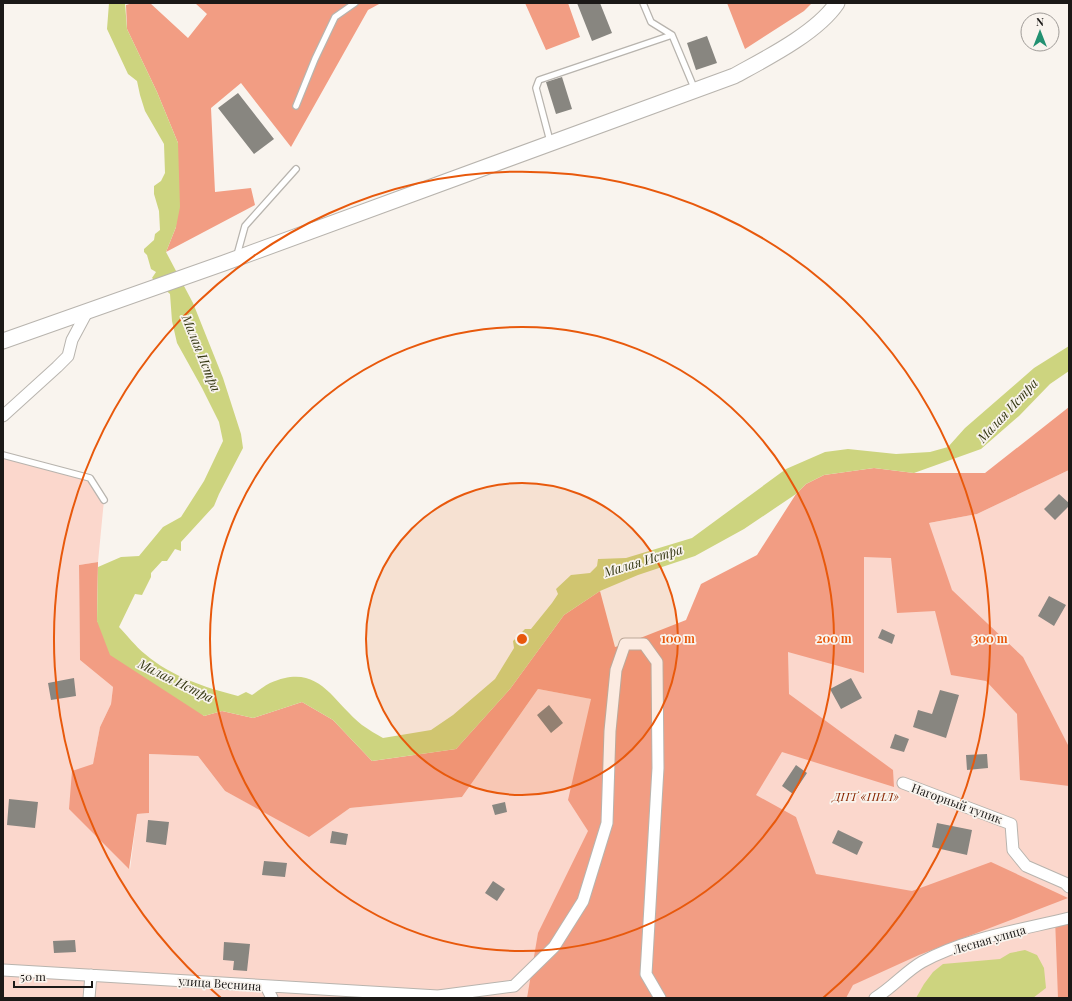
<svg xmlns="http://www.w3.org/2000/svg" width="1072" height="1001" viewBox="0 0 1072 1001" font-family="'Playfair Display',serif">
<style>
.green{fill:#fbd7cc}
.forest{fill:#f29d83}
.water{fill:#cdd47f}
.building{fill:#888680}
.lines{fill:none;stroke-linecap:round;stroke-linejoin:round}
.lane-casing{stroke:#b8b4ae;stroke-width:8}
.street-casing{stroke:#b8b4ae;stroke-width:13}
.secondary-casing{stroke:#b8b4ae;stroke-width:17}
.lane{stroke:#fff;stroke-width:5.5}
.street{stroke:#fff;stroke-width:11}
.secondary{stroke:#fff;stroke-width:15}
.ring{fill:none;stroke:#e8590c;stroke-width:2}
.labels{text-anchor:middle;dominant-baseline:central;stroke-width:3.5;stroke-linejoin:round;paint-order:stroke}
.park-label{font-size:12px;font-style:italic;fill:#8a2803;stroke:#f9f4ee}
.street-label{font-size:12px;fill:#1b1917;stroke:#f9f4ee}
.water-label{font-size:13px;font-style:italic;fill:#353813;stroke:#f9f4ee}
.centre{fill:#e8590c;stroke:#f9f4ee;stroke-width:2}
.ring-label{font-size:12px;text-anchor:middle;font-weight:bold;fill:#e8590c;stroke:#f9f4ee;stroke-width:3.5;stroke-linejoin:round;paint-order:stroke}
</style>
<rect width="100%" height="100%" fill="#f9f4ee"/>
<path class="green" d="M3,455L90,478L104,500L98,562L79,565L80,660L113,687L111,704L100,727L93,765L130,869L137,814L149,813V754L198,756L225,791L309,836L350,808L462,797L538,689L592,699L818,544L977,514L1069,470V998H3Z"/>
<path class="forest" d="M133,3H150L188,38L207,14L195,3H381L368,10L291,147L241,83L211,108L215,192L251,188L255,205L166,252L176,227L178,143L157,92L127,29L126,5Z
M525,3H568L580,37L546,50Z
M727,3H812L804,11L745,49Z
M1069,407V470L977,514L929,523L952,590L1023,657L1069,747V786L1020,780L1017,714L986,681L951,675L935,611L897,613L891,558L864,557V673L788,652L789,694L893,770L894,787L782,752L756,795L796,817L816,874L912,891L991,862L1068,898L919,955L853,985L846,998H527L538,933L588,831L568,800L591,699L538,689L462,797L350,808L309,837L225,791L198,756L149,754V813L137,814L129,869L69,809L72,771L93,764L100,727L111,704L113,687L80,660L79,565L98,562L97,621L204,716L222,711L253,718L302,702L333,720L372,761L456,749L510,689L564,615L600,591L615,647L625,644L686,620L701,584L757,555L796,494L806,484L824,475L874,468L914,473H985Z
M1055,918L1069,919V998H1058Z"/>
<path class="water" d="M109,3H125L127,29L157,92L178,143L180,207L176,227L166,252L193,303L223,378L241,434L243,448L219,494L214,506L181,542V551L175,549L167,561H162L151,573V577L142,595L135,594L119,627C128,636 135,646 145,654C172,677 204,687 238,696L246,692L252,695C258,691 264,686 270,683C319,662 330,699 362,725C369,730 376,734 383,738L431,730L453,715L495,679L514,648L513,641L525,629H531L552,603L558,594L556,589L571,575L590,573L597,566L598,559L626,558L692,538L786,469L825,452L848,449L896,454L930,452L948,447L965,428L1034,368L1069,346V371L1050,384L1019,416L981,449L914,473L874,468L824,475L806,484L796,494L744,529L695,556L638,575L600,591L564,615L510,689L456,749L372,761L333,720L302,702L253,718L222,711L204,716L110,655L97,621L98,567L121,557L139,556L163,527L181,517L204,481L223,441L219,422L202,388L177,343L172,321L170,294L152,278L156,272L151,269L147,255L144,252V249L154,240L155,234L160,230L159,211L154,194V186L161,181L165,173L164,144L145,111L140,95L137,81L128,74L107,29Z
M1025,950L1037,955L1044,968L1046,988L1033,998H916L924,984L933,972L943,964L1000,959L1010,953Z"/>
<path class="building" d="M577,3H600L612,33L592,41Z
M707,36L717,63L696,70L687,43Z
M562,77L572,109L556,114L546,82Z
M238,93L274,139L254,154L218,108Z
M1059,494L1069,503V506L1055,520L1044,509Z
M1049,596L1066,605L1054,626L1038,616Z
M882,629L895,635L892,644L878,638Z
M74,678L76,696L51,700L48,683Z
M851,678L862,698L841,709L830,689Z
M940,690L959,695L946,738L913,727L918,710L932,714Z
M549,705L563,723L551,733L537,715Z
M895,734L909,739L904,752L890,748Z
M987,754L988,768L967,770L966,755Z
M796,765L807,773L793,794L782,786Z
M9,799L38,802L35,828L7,825Z
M505,802L507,812L495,815L492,805Z
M148,820L169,822L166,845L146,842Z
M937,823L972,830L967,855L932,847Z
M838,830L863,842L857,855L832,843Z
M332,831L348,834L346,845L330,843Z
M264,861L287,863L285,877L262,875Z
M493,881L505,889L497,901L485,893Z
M75,940L76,952L54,953L53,941Z
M224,942L250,944L247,971L233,970L234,961L223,960Z"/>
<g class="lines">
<g class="lane-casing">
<path id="lane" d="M643,3L651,22L672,35L695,90
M296,106L315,59L335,17L355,3
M550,141L536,88L539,80L672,35
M237,255L245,226L296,169
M3,455L90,478L104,500"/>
</g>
<g class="street-casing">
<path id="street" d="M3,416L57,367L68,356L72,340L87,312
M903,783L1011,824L1013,850L1026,866L1065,883L1069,887
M3,970L438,996L514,986L554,947L583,901L607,823L610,731L616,670L625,644H644L657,662L658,768L646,974L660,998
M266,986L272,998
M89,998L91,975
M875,998C892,988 906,971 922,962C966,938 1020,930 1069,918"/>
</g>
<g class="secondary-casing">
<path id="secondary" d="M3,341L224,263L734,76C765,59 817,33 837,3"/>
</g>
<use href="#lane" class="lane"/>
<use href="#street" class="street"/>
<use href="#secondary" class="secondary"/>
</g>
<circle cx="522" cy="639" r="156" fill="#e8590c" fill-opacity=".12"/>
<g class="ring">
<circle cx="522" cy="639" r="156"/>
<circle cx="522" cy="639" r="312"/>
<path d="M221 998A468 468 0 1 1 823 998"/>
</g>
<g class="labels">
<g class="park-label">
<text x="866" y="796">ДНТ «НИЛ»</text>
</g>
<g class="street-label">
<text transform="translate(957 803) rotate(20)">Нагорный тупик</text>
<text transform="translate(989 939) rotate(-16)">Лесная улица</text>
<text transform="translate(220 983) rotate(4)">улица Веснина</text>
</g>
<g class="water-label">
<text transform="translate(202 353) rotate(68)">Малая Истра</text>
<text transform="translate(1007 410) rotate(-47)">Малая Истра</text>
<text transform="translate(643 560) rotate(-17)">Малая Истра</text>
<text transform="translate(176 680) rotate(26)">Малая Истра</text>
</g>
</g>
<circle cx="522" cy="639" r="6" class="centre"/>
<g class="ring-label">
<text x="678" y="643">100 m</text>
<text x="834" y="643">200 m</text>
<text x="990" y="643">300 m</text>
</g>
<rect width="1072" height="1001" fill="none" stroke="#1b1917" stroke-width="8"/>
<g transform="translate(1040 32)"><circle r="19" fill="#f9f4ee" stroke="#a09c98"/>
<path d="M0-3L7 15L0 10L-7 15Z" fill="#229171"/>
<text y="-6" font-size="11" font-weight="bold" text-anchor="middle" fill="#1b1917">N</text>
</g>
<path d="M14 981v6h78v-6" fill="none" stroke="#1b1917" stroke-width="2"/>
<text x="20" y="981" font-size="12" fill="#1b1917" stroke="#f9f4ee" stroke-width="3" paint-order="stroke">50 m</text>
</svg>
